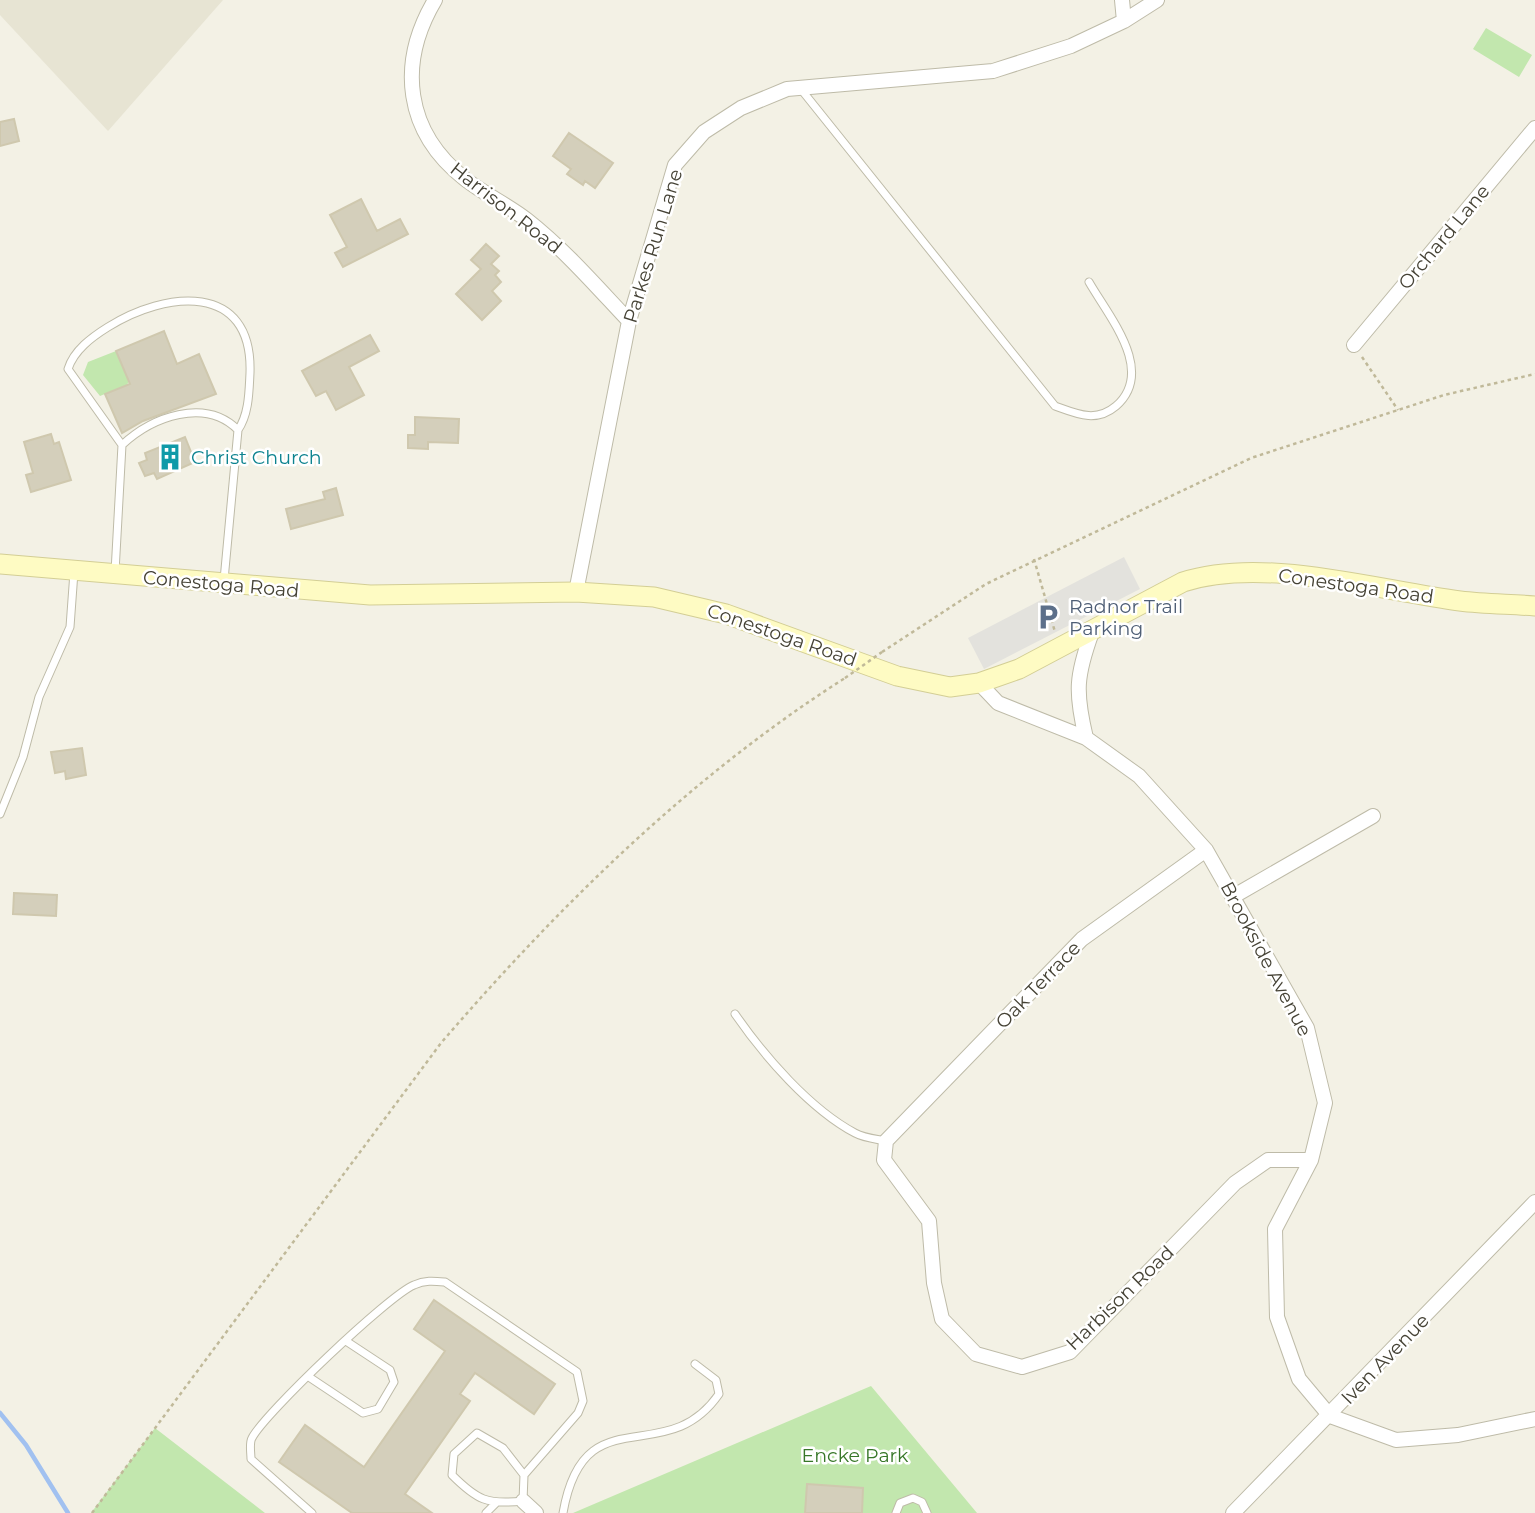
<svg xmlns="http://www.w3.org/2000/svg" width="1535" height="1513" viewBox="0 0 1535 1513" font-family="Montserrat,sans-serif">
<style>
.residential{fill:#e7e4d3}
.green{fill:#c2e7ae}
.parking{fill:#e3e2dd}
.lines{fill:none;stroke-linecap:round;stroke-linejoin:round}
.stream{stroke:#a1c1f0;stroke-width:4.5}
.building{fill:#d4cfbb;stroke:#cfc8ae;stroke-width:2}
.service-casing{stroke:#bebba8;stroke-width:9}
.minor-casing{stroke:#bebba8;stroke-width:16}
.secondary-casing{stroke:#d3ce95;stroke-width:21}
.path{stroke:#c0b999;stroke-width:2.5;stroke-dasharray:3.5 3.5;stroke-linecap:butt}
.service{stroke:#fff;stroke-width:7}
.minor{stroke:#fff;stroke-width:14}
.secondary{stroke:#fefbc3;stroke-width:19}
.path-bridge{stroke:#c0b999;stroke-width:2.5;stroke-dasharray:3.5 3.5;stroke-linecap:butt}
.labels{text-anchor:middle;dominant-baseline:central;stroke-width:5;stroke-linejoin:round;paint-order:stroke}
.street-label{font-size:19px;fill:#454235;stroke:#fff}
.culture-label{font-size:19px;fill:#0d838f;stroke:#fff;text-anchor:start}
.service-label{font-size:19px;fill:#4e5e75;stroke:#fff;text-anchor:start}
.park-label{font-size:19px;fill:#377728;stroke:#fff}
</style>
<rect width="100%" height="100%" fill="#f3f1e5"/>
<path class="residential" d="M0,0H223L108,131L0,15Z"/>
<path class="green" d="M1486,28L1532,55L1519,77L1473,49Z
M116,351L129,381L127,385L100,396L83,375L88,362Z
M871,1386L977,1513H573Z
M155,1428L265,1513H91Z"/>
<path class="parking" d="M1124,557L1140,589L984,669L968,638Z"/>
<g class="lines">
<path class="stream" d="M0,1413L26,1445L68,1513"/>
</g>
<path class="building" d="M14,119L19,141L0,146V122Z
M569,133L613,163L595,188L585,181L583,185L567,174L571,169L553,156Z
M361,199L377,231L400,219L408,234L343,267L335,253L347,247L330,215Z
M486,244L499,256L491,264L499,271L495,275L501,282L492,291L501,301L482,320L456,294L481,269L471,260Z
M164,331L177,364L199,354L216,394L143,421L122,433L105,394L130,384L116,351Z
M370,335L379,351L349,367L364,395L336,410L326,391L316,396L302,371Z
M415,417L459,419L458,443L428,442V449L408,448V435H415Z
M51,434L54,444L59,442L71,480L31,492L26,475L33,473L24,442Z
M185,437L195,462L157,479L154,473L145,476L139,463L147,460L145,453Z
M336,488L343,515L291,529L286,509L325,499L323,492Z
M82,748L86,775L66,779L65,771L55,773L51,752Z
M14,893L57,895L56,916L13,914Z
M434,1300L555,1384L534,1414L475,1373L460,1394L470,1401L405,1494L432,1513H352L279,1462L305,1425L364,1467L445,1351L414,1329Z
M807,1484L863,1488L862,1513H805Z"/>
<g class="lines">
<g class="service-casing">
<path id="service" d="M800,88L1055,406C1077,414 1096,423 1116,406C1156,371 1109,317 1089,282
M122,445C152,417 205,397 238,430
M115,572L122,445L68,369C74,350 92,337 108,327C165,291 253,281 250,373C249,392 249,414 238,430L224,580
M0,814L23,757L39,697L70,627L74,572
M735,1014C764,1056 810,1109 855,1133C864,1138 876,1139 886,1141
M309,1377L363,1413L378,1409L394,1382L390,1370L346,1341
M477,1433L503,1448L524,1475L523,1501C487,1505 477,1500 452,1475L454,1454Z
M312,1513L251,1459C251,1453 249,1443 252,1438C264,1414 389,1295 414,1285C425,1280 434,1281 445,1282L577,1372L583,1401L578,1413L524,1475
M486,1513L496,1503
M563,1513C584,1393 665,1472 719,1394L716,1380L695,1364
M896,1513L900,1503L913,1498L922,1502L927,1513"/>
</g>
<g class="minor-casing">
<path id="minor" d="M435,0C397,64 405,132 465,179C484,194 508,205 527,220C565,250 596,286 629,321
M1122,0L1124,21
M1354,345L1535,128
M576,592L629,321L675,165L704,132L741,108L787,89L993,71L1071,46L1124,21L1157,0
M979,683L998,703L1086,738L1139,776L1206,850L1307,1028L1325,1103L1311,1160L1275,1229L1277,1317L1299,1379L1330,1416L1396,1440L1458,1435L1535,1419
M1086,738C1075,692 1076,676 1092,632
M1206,850L1082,939L886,1141L884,1160L929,1221L934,1283L942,1319L976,1354L1022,1367L1070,1352L1235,1183L1268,1160H1311
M1234,896L1373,816
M523,1501L536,1513
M1233,1513L1535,1202"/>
</g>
<g class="secondary-casing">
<path id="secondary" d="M0,564L370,595L576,592L654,597L726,614L897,676L950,687L979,683L1019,669L1183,582C1263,556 1376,590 1460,601C1484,604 1510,604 1535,606"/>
</g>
<path class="path" d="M1362,357L1398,410
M1034,559L1055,632
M882,652L986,584L1251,458L1444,395L1535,374
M92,1513L441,1043C560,905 691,776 845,678"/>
<use href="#service" class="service"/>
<use href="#minor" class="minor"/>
<use href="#secondary" class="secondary"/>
<path class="path-bridge" d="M845,678L882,652"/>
</g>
<defs>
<g id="building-bare" transform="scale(2.1)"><path d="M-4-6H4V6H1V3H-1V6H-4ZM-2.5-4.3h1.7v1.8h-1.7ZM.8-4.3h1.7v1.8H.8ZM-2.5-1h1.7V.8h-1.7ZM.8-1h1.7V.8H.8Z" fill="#0f9aa8" stroke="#fff" stroke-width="2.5" paint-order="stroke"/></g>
<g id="parking-bare" transform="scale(2.1)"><path d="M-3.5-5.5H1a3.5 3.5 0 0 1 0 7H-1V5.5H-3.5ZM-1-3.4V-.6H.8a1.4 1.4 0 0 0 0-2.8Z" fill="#5c6f8a" stroke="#fff" stroke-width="2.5" paint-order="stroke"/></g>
</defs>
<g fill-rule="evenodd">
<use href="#building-bare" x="170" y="457"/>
<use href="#parking-bare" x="1048" y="617"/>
</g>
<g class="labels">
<g class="street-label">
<text transform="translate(506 208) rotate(38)">Harrison Road</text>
<text transform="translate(1444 237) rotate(-50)">Orchard Lane</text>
<text transform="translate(653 246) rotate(-73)">Parkes Run Lane</text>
<text transform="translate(221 584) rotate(5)">Conestoga Road</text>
<text transform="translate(1356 586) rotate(8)">Conestoga Road</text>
<text transform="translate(782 635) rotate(19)">Conestoga Road</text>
<text transform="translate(1266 959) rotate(62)">Brookside Avenue</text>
<text transform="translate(1038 985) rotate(-46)">Oak Terrace</text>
<text transform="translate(1120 1298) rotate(-44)">Harbison Road</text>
<text transform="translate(1385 1359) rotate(-46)">Iven Avenue</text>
</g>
<g class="culture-label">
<text x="191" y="457">Christ Church</text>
</g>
<g class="service-label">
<text x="1069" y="606">Radnor Trail<tspan x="1069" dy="22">Parking</tspan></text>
</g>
<g class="park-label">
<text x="855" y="1455">Encke Park</text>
</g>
</g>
</svg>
